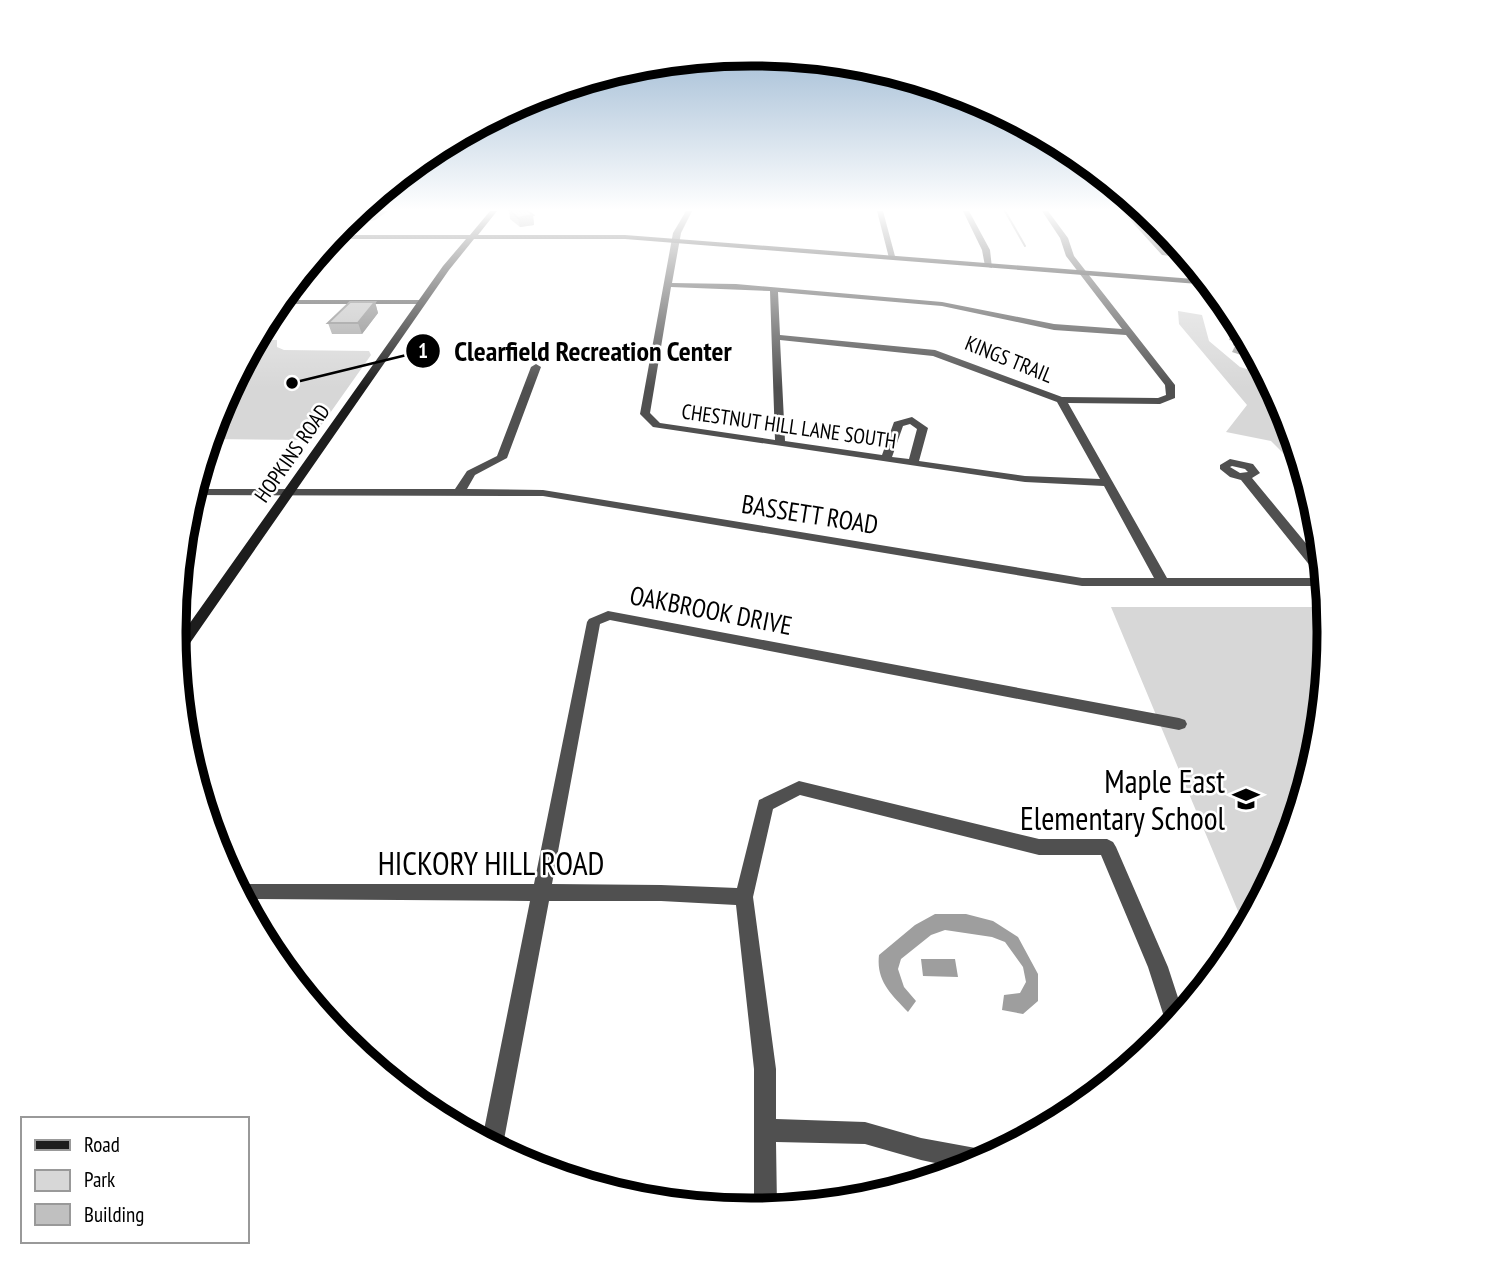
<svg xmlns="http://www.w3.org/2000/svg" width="1503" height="1264" viewBox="0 0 1503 1264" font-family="'PT Sans Narrow',sans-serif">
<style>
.green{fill:#d7d7d7}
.water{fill:#9e9e9e}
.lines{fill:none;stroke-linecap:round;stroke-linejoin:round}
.stream{stroke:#9e9e9e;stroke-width:2}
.street{fill:#505050;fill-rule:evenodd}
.secondary{fill:#1d1d1d;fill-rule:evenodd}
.wall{fill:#a5a5a5}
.shaded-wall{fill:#868686}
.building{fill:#c0c0c0;stroke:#868686;stroke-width:2}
.labels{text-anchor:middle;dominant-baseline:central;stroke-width:5;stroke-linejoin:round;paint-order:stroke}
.far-street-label{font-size:21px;fill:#000;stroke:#fff}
.street-label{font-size:26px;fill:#000;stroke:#fff}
.near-poi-label{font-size:32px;fill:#000;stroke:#fff;text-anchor:end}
.near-street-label{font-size:32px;fill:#000;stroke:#fff}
.rim{fill:none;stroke:#000;stroke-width:9}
.leader{fill:none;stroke:#000;stroke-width:2.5}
.callout-dot{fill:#000;stroke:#fff;stroke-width:2.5}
.mark-label{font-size:21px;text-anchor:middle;font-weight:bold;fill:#fff}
.callout-label{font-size:28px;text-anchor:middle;font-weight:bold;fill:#000;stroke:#fff;stroke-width:5;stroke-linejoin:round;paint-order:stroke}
</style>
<rect width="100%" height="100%" fill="#fff"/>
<path class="green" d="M1178,311L1202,315L1209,341L1240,367L1266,375L1285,411L1304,474L1271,441L1226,432L1247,405L1179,324Z
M256,340H277V347L284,350L369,351L371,355L311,440L209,439L218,411Z
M1111,607H1327C1334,683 1313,783 1285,853C1275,879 1258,904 1245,928Z"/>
<path class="water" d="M935,914H966L993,921L1018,937L1038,974V1001L1023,1014L1002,1010L1004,995L1020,993L1026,982L1023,967L1005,942L992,937L945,930L931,935L901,959L898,969L904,987L916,1001L908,1012C891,994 876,981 879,955L915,925Z
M921,959H955L958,977L923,976Z"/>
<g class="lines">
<path class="stream" d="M1005,211L1025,246"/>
<path class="street" d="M380,211H388L375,220L343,224C353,215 367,220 380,211Z
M686,211H692L681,233L672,283L736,284L942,302L1054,324L1122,329L1066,256L1060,238L1042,211H1048L1068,238L1074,256L1175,385V398L1160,404L1068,403L1167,578H1323L1319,577L1241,480L1230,477L1220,469V465L1230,459L1253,464L1260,473L1252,478L1323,564L1325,586H1082L543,496L192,495L194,489H455L467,471L497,456L531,367L536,364L541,367L507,458L475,475L467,489L543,490L1082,578H1154L1104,486L1025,482L653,427L640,414L673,233ZM671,287L770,291L775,440L660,423L650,413ZM778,292L942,306L1054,330L1126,335L1165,385L1166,395L1158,398L1062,397L935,350L780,335ZM780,340L933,356L1057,402L1100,479L1025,476L919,461L928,428L912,417L894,422L882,455L785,441ZM910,424L917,429L909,459L892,457L903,426ZM1232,466L1245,469L1248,472L1240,473L1230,467Z
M877,211H883L896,260L889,258Z
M963,211H969L990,250L992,268L985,266L982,250Z
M1122,211H1129L1153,236H1170L1173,240H1157L1167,251L1185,253L1188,258L1162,255Z
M281,300H422L426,302L422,304H277Z
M608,611L1179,718L1185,720L1187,724L1185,728L1179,730L610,620L600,624L552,884L661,885L737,888L759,800L799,781L1039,839H1107L1113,842L1116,847L1168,967L1183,1013L1168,1029L1148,967L1101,855H1039L800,795L773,809L753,897L776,1069V1119L865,1122L921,1138L981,1149L989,1153L991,1156L963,1169L921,1160L865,1144L776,1142L777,1207L754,1209V1069L736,905L661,901H549L503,1145L501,1150L482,1140L530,901L242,899L234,884H534L587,622L589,619Z"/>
<path class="secondary" d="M490,211H497L478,235H625L1207,280L1211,285L625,239H474L449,270L181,656L176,658L175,644L443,266L466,239H330L334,235H470Z"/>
</g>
<path class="wall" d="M509,211H528L533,215L534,225L520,227L510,219Z
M375,302L378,313L362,334H332L328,323Z
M1236,320L1259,361L1232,352L1235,346L1233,345L1234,341L1229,340Z"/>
<path class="shaded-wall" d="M533,215L534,225L520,227L518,218Z
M375,302L378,313L362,334L358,323Z"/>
<path class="building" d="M510,211H528L533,215L518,218Z
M350,302H375L358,323H328Z"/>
<linearGradient id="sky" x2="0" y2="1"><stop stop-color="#8aabca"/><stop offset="0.54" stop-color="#fff"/><stop offset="1" stop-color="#fff" stop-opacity="0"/></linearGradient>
<rect width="1503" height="388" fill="url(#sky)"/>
<defs>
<g id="school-bare" transform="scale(2.1)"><path d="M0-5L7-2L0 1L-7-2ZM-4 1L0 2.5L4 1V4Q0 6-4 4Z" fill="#000" stroke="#fff" stroke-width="2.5" paint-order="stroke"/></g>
</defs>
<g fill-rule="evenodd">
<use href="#school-bare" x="1246" y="799"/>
</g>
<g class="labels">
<g class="far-street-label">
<text transform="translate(1009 359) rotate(22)">KINGS TRAIL</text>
<text transform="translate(789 426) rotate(8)">CHESTNUT HILL LANE SOUTH</text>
<text transform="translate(292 453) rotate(-55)">HOPKINS ROAD</text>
</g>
<g class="street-label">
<text transform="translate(810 514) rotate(9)">BASSETT ROAD</text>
<text transform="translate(711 610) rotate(11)">OAKBROOK DRIVE</text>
</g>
<g class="near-poi-label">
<text x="1225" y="781">Maple East<tspan x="1225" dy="37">Elementary School</tspan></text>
</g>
<g class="near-street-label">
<text x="491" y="863">HICKORY HILL ROAD</text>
</g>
</g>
<path d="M0 0H1503V1264H0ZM751 66H752A565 565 0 0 1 1317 631V633A565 565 0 0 1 752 1198H751A565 565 0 0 1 186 633V631A565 565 0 0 1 751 66Z" fill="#fff" fill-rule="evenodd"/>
<path class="rim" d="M751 66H752A565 565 0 0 1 1317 631V633A565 565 0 0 1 752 1198H751A565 565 0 0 1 186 633V631A565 565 0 0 1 751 66Z"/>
<path class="leader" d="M292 383L423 351"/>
<g class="callout-dot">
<circle cx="292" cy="383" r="7"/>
<circle cx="423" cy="351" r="18"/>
</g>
<g class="mark-label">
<text x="423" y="358">1</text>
</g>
<g class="callout-label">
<text x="593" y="361">Clearfield Recreation Center</text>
</g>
<rect x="21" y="1117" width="228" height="126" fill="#ffffff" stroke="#999999" stroke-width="2"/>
<rect x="35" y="1140" width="35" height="10" fill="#1d1d1d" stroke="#999999" stroke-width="2"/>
<text x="84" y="1152" font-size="21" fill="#000000">Road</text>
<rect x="35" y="1170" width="35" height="21" fill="#d7d7d7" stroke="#999999" stroke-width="2"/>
<text x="84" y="1187" font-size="21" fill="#000000">Park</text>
<rect x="35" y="1204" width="35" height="21" fill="#c0c0c0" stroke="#999999" stroke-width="2"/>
<text x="84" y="1222" font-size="21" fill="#000000">Building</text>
</svg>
